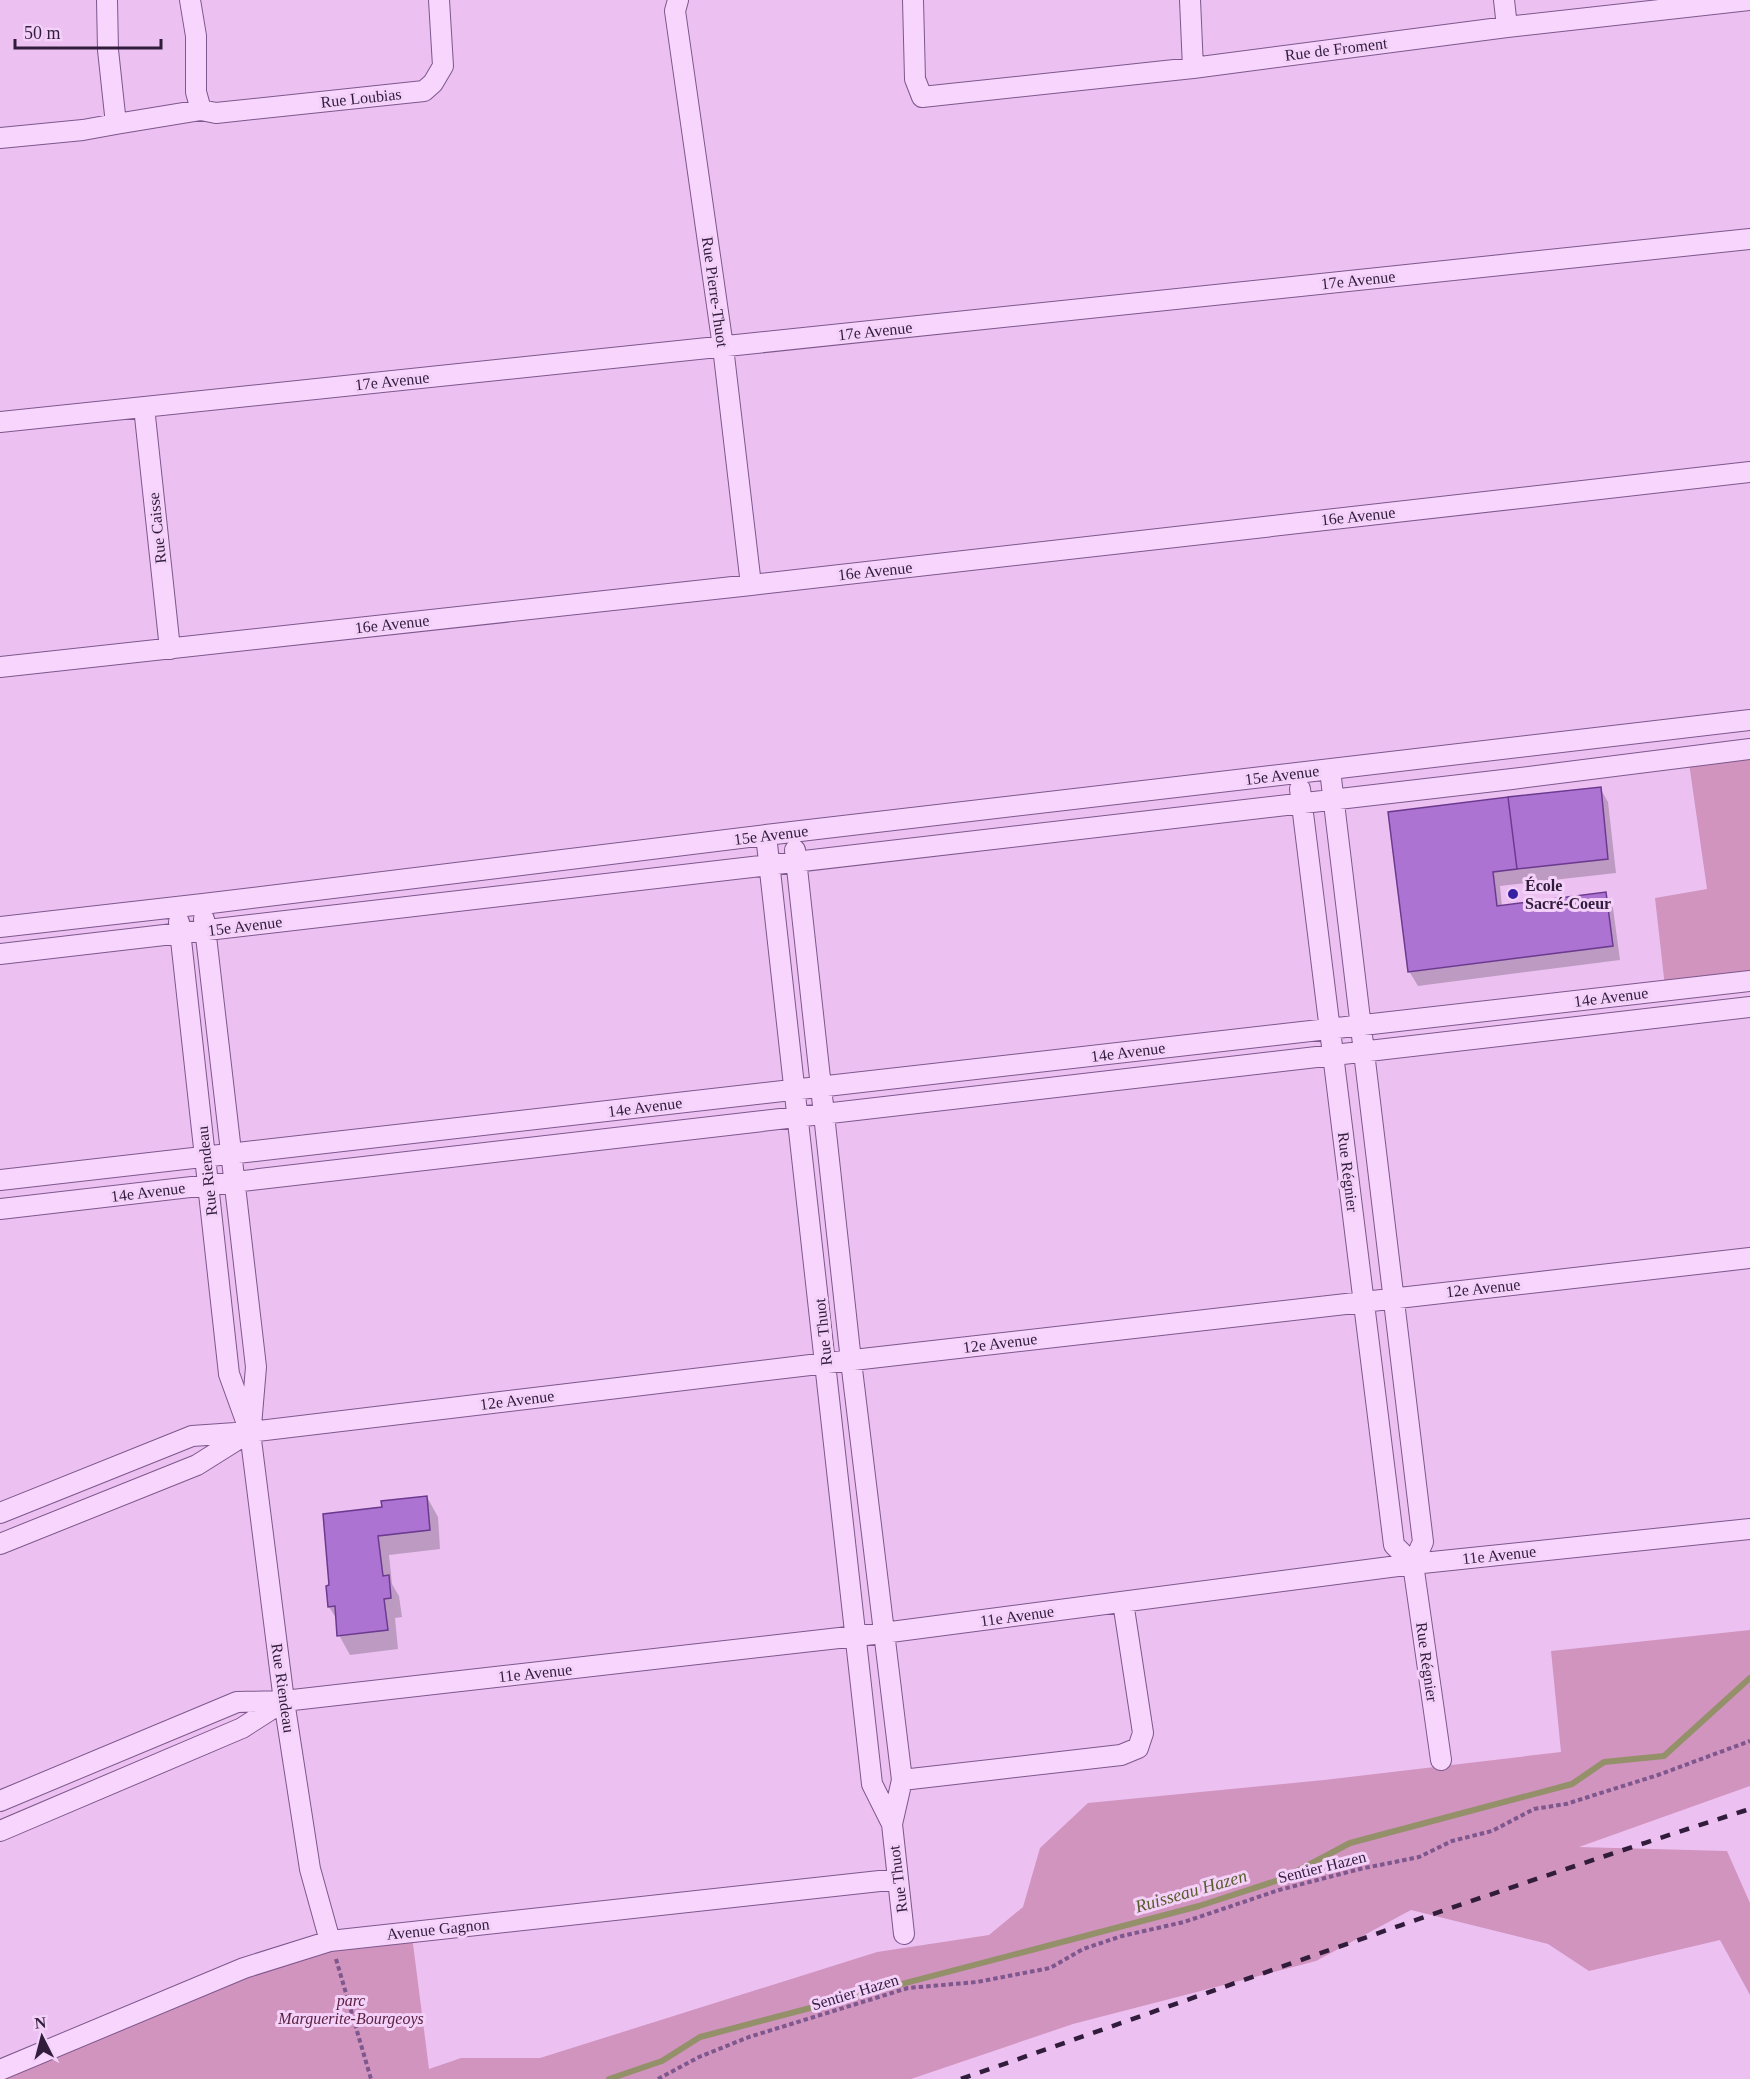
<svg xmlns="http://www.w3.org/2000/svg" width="1750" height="2079" viewBox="0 0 1750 2079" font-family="Georgia,serif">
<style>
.green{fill:#d194bf}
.shadow{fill:#0003}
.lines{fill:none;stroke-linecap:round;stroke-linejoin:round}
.stream{stroke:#93906a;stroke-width:6}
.building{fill:#ad73d3;stroke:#6b3a8f;stroke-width:1.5}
.minor-casing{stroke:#7d578d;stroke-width:22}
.path{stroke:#7d578d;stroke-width:4;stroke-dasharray:4.5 3;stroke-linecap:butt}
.minor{stroke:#f7d5fc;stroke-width:20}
.rail{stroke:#311c3c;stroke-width:4.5;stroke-dasharray:10 10;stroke-linecap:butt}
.poi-dot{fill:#3721a2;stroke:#f4d1f9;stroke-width:2}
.labels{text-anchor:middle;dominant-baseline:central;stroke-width:6;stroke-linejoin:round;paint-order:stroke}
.street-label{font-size:16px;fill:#311c3c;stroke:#f4d1f9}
.poi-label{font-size:16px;font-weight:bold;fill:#311c3c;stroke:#f4d1f9;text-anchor:start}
.park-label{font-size:16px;font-style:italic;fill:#5a2141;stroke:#f4d1f9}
.water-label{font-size:18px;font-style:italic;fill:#575d2a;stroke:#f4d1f9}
</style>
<rect width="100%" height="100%" fill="#ecc1f2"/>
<path class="green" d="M1750,753V978L1665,987L1655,898L1707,889L1689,763Z
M1750,1630V1786L1579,1847L1727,1851L1750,1903V1995L1720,1940L1589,1971L1548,1944L1411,1910L1316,1961L1073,2024L911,2079H0L330,1941L412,1936L429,2069L461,2058H540L877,1952L989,1935L1023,1907L1040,1848L1088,1803L1324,1780L1561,1752L1551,1651Z"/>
<path class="shadow" d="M1600,788L1608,802L1616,873L1500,886L1502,907L1605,894L1613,908L1620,960L1418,986L1409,971L1389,813Z
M427,1497L438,1517L440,1549L389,1555L392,1584L399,1596L402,1617L395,1618L398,1649L350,1655L339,1635L338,1621L329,1607L384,1509Z"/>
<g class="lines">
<path class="stream" d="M609,2079L662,2061L700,2037L1199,1906L1282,1879L1350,1843L1572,1784L1604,1762L1664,1756L1750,1678"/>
</g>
<path class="building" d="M1601,787L1608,859L1517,869L1508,797Z
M1508,797L1517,869L1493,872L1497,906L1606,892L1613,946L1408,972L1388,812Z
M427,1496L430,1530L378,1536L383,1576L389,1575L391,1598L384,1599L388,1630L337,1636L335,1606L328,1607L326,1586L329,1585L323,1514L382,1507L381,1501Z"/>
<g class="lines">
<g class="minor-casing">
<path id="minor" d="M190,0L196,36V92L201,110L216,113L424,91L433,83L443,66L439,0
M678,0L675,11L723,347L751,585
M913,0L915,79L922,97L1193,68L1507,27L1749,0
M1190,0L1193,68
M1504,0L1507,27
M116,124L201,110
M0,138L83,130L116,124L108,50L107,0
M144,407L170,649
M0,422L1750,239
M0,667L751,585L1750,472
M1330,770L1423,1542L1413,1564L1441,1760
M1300,789L1394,1545L1413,1564
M766,835L872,1784L892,1824L904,1934
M795,850L851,1361L902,1780L892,1824
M204,919L256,1367L251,1426
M179,922L229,1374L250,1432L284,1701L310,1869L330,1941
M0,927L203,904L766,835L1750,720
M0,954L1512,779L1750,749
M0,1180L1750,981
M0,1209L1750,1007
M0,1513L192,1436L250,1432L827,1363L1750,1258
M0,1544L197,1465L248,1433
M902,1780L1121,1755L1138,1748L1143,1733L1123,1602
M0,1801L237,1702L284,1701L883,1633L1413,1564L1750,1529
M0,1831L242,1728L284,1701
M0,2070L244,1968L330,1941L898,1879"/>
</g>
<path class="path" d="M336,1959L371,2079
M658,2079L699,2057L749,2037L908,1988L977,1982L1050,1968L1083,1949L1122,1936L1184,1922L1279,1890L1360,1869L1419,1857L1452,1841L1492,1831L1534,1809L1566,1804L1658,1775L1750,1741"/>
<use href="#minor" class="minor"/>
<path class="rail" d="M961,2079C1223,1988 1485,1893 1750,1809"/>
</g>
<circle class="poi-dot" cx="1513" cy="894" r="6"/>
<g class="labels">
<g class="street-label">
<text transform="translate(1336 49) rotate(-7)">Rue de Froment</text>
<text transform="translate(361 98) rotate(-6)">Rue Loubias</text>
<text transform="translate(1358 280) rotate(-6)">17e Avenue</text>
<text transform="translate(715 292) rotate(82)">Rue Pierre-Thuot</text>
<text transform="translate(875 331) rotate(-6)">17e Avenue</text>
<text transform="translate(392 381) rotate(-6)">17e Avenue</text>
<text transform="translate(1358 516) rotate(-6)">16e Avenue</text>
<text transform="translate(157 528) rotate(-96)">Rue Caisse</text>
<text transform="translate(875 571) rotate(-6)">16e Avenue</text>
<text transform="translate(392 624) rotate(-6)">16e Avenue</text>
<text transform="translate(1282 775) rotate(-7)">15e Avenue</text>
<text transform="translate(771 835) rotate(-7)">15e Avenue</text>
<text transform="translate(245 926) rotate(-7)">15e Avenue</text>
<text transform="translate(1611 997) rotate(-7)">14e Avenue</text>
<text transform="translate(1128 1052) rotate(-7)">14e Avenue</text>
<text transform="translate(645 1107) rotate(-7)">14e Avenue</text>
<text transform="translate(207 1171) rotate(-96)">Rue Riendeau</text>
<text transform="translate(1348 1172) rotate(83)">Rue Régnier</text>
<text transform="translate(148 1192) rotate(-7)">14e Avenue</text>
<text transform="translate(1483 1288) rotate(-6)">12e Avenue</text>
<text transform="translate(823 1332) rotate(-96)">Rue Thuot</text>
<text transform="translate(1000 1343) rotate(-7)">12e Avenue</text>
<text transform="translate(517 1400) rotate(-7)">12e Avenue</text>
<text transform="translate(1499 1555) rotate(-6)">11e Avenue</text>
<text transform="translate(1017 1616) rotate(-8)">11e Avenue</text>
<text transform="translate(1427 1662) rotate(82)">Rue Régnier</text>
<text transform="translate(535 1673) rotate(-6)">11e Avenue</text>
<text transform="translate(283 1688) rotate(82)">Rue Riendeau</text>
<text transform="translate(1322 1867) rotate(-14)">Sentier Hazen</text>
<text transform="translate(898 1879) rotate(-97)">Rue Thuot</text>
<text transform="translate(438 1929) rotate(-6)">Avenue Gagnon</text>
<text transform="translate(855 1992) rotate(-17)">Sentier Hazen</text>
</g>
<g class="poi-label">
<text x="1525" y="885">École<tspan x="1525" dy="18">Sacré-Coeur</tspan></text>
</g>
<g class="park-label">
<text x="351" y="2000">parc<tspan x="351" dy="18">Marguerite-Bourgeoys</tspan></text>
</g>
<g class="water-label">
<text transform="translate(1191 1891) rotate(-16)">Ruisseau Hazen</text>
</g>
</g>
<g transform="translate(42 2037) rotate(354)" stroke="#f4d1f9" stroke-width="4.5" paint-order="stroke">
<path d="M0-4.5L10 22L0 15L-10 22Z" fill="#311c3c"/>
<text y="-9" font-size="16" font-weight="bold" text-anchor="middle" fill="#311c3c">N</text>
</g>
<path d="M15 39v9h146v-9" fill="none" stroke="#311c3c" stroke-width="3"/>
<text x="24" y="39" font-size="18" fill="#311c3c" stroke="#f4d1f9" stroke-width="4.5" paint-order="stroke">50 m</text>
</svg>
